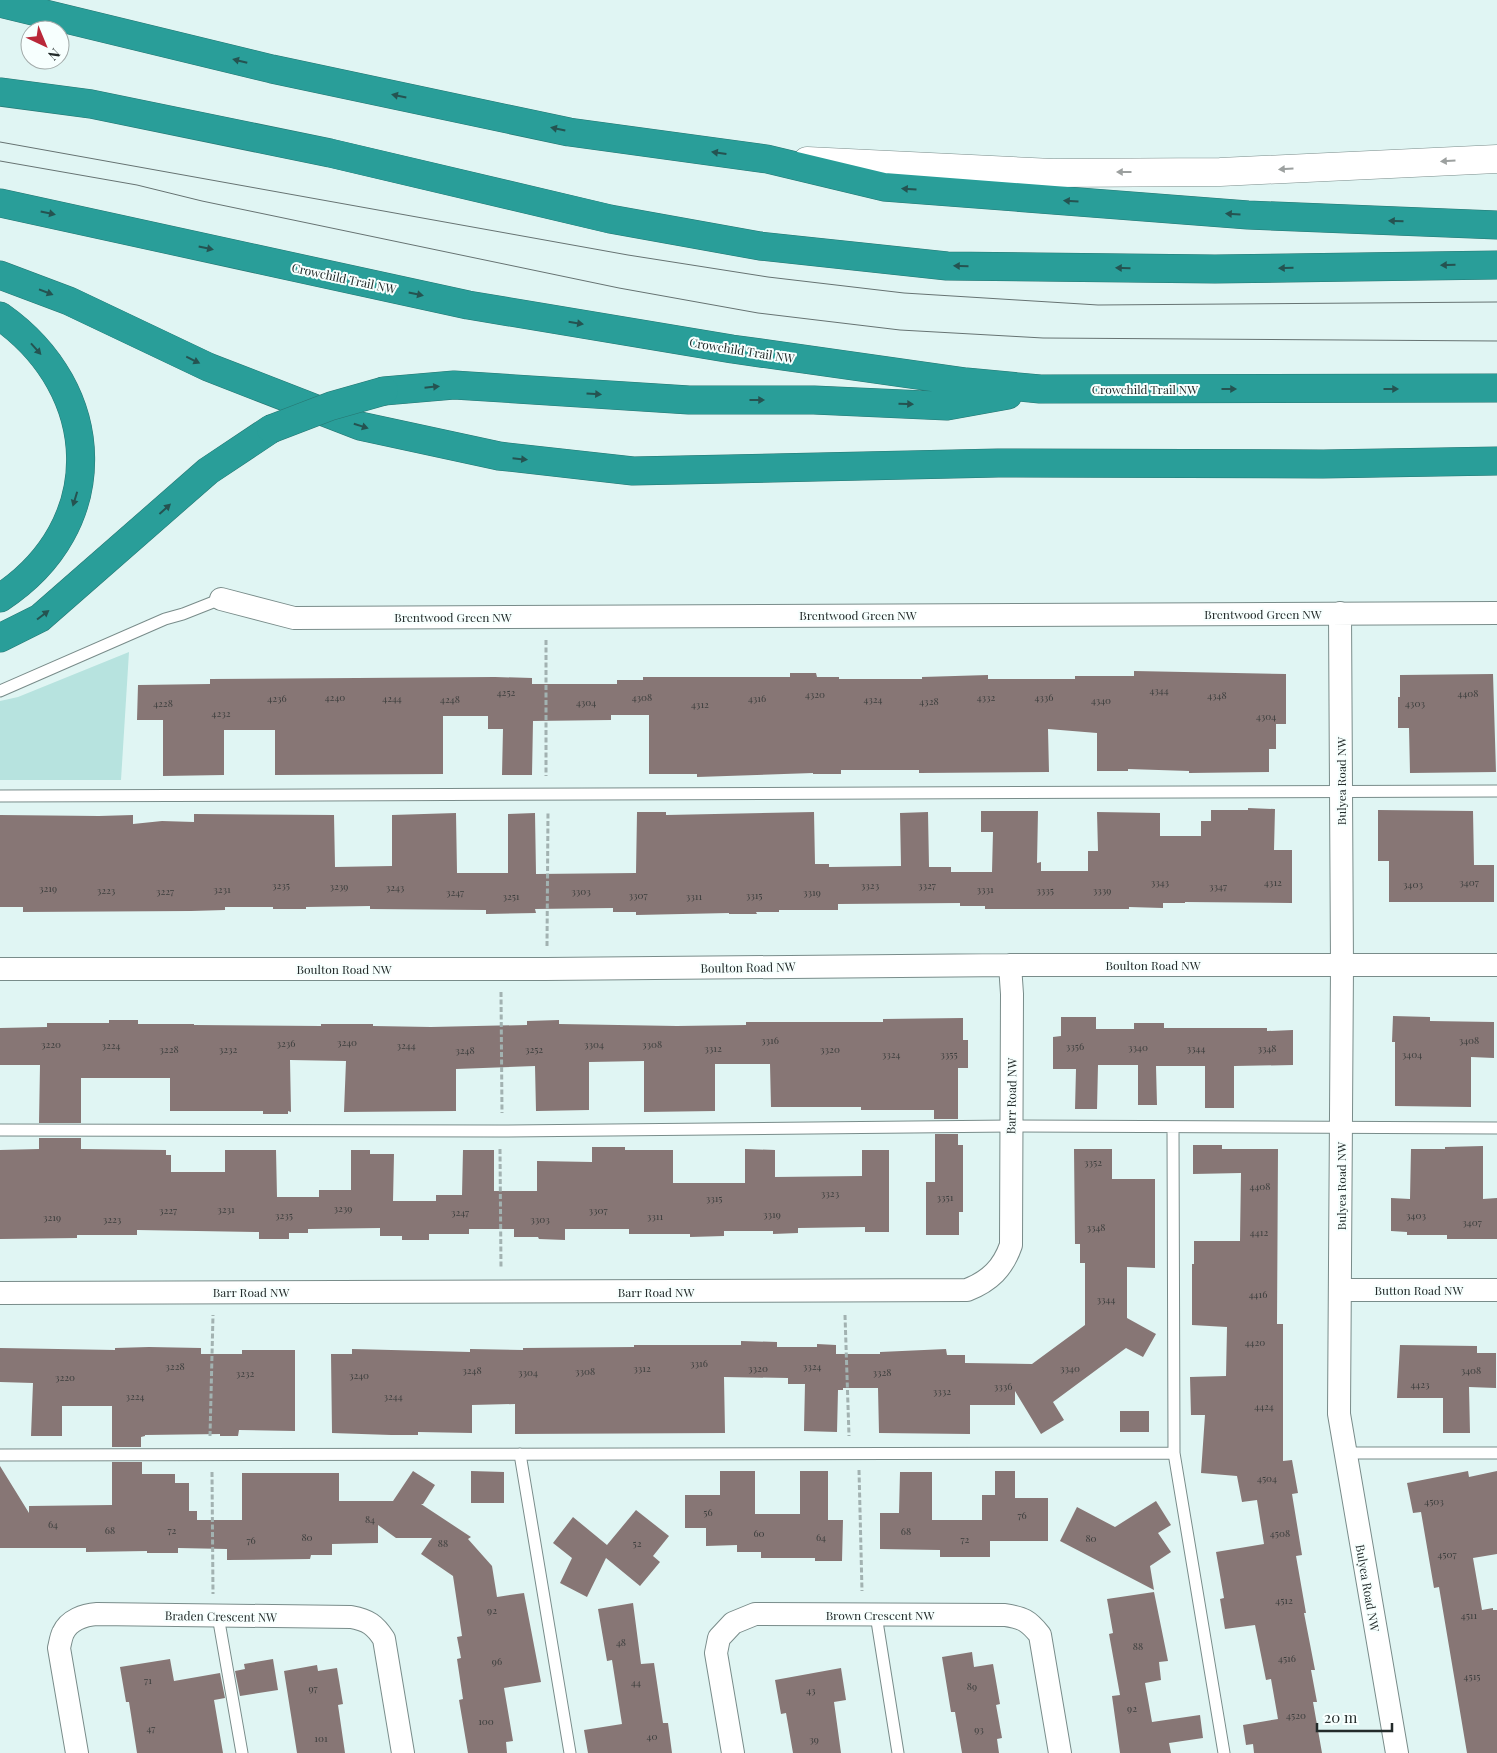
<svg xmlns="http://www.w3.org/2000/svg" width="1497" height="1753" viewBox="0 0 1497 1753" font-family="'Playfair Display',serif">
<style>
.green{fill:#b7e3df}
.building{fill:#877675}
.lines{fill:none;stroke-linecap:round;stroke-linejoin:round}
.service-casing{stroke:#798c8a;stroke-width:13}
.minor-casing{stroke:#798c8a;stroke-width:24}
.tertiary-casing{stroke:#798c8a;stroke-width:29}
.motorway-casing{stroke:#277672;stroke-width:29}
.path{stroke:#a2b2b1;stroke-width:3;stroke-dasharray:5 2.5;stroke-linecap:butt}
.service{stroke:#fff;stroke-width:11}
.minor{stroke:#fff;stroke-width:22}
.tertiary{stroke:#fff;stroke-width:28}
.motorway{stroke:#299e99;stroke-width:28}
.tram{stroke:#667372;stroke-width:1}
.motorway-bridge-casing{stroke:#277672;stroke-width:29;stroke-linecap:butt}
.motorway-bridge{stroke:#299e99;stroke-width:28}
.oneway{fill:#255351}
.oneway2{fill:#9ca09f}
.labels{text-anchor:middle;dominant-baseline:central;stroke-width:4;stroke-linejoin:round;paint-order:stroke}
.number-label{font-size:10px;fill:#3c3e3d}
.street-label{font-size:12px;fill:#232b2a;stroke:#f7fffe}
</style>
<rect width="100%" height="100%" fill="#e0f5f3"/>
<path class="green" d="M129,652L121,780H0V701L18,697Z"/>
<path class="building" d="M1134,671L1286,674V724H1276V749H1269V772L1189,773V771L1128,769V771H1097V733L1048,729L1049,772L919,773V770H841V774H813V773L697,777V774H649V715H611V720L533,721L532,775H502L503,729H488V716H443V774L275,775V730H224V775L163,776V720H137L138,685L210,684V679L495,677L532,678V684H617V680H643V677H790V673H816L817,677H839V679H922V677L988,675V679H1075V676H1134Z
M1493,674L1496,772L1410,773L1409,728H1398V697H1400V675Z
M1248,808L1275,809L1274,850H1292V903L1185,902V903H1163V908L1129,907V909H985V906H960V903L838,904V910H779V912H756L757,914H729V913L636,915V912H613V908L535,909L536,913L486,914V910L370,909V906L306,907V909H273V907H225V910L191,911L23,912V907H0V815L99,816L133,815V824L162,821L194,822V814L334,815L335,867L392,866V815L456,813L457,873H508V814L535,813L536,874L636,873L637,812H666V815L814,812L815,864H829V867L901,866L900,813L928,812L929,867H951V872H992L993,832H981V811H1038L1037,863L1041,862V871H1088V851H1098L1097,812L1160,813V836H1201V821H1211V810H1248Z
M1378,810L1473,811L1474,865H1494V902H1389V861H1378Z
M1393,1016L1430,1017V1021L1494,1022V1058L1471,1057V1107L1395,1106V1042H1392Z
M1061,1017H1096V1029H1134V1023H1164V1028H1267V1031L1293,1030V1065L1234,1066V1108H1205V1066H1156L1157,1105H1138V1065H1098L1097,1109H1075L1076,1069H1053V1037L1061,1036Z
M963,1018V1040H968V1068H958V1119H934V1110H861V1107H771L770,1064H715V1111L644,1112V1061L589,1062V1110L536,1111L535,1066L456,1069V1111L344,1112L346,1061L290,1060L291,1112L288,1111V1114H263V1111H170V1078H81V1123H39L40,1065H0V1028L47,1027V1023H109V1020H138V1024H194V1025L321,1026V1024H373V1026L431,1027L527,1025V1021L559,1020V1024L677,1026L746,1025V1022H883V1019Z
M935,1134H958V1145H963V1212H959V1235H926V1182H935Z
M39,1138H81V1149L166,1150V1155H171V1172H225V1150H276L277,1197H319V1190H351V1150H370V1154H394L393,1201H436V1195H462L463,1150H494V1191H537V1161L592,1162V1147H625V1150H673V1183H745V1149L775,1150V1177L862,1176V1150H889V1232H865V1227L798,1228V1233L773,1234V1231H724V1236L690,1237V1234H629V1229H565V1240L539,1239L538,1237H514V1229H469V1234H429V1240H402V1236H380V1228L308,1229V1233H289V1239H259V1232L137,1230V1235H77V1238L0,1239V1150L39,1149Z
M1193,1145H1222V1149H1278L1277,1324H1283V1461L1292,1460L1298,1493L1292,1494L1302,1555L1296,1556L1306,1613H1304L1315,1670H1311L1317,1702H1313L1322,1753H1254L1253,1744L1246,1745L1243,1725L1278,1719L1271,1679L1266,1680L1255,1625L1225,1629L1220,1599L1224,1598L1216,1552L1264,1544L1257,1500L1242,1502L1237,1476L1201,1473L1205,1415H1191L1190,1377L1226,1376L1227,1327L1192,1325V1264H1194V1241H1240L1241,1173L1193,1174Z
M1483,1146V1199L1497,1198V1239H1447V1235H1407V1232L1391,1231V1198L1410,1199L1411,1149H1445V1147Z
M1074,1149H1112V1179H1155V1268L1127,1267V1318L1156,1334L1143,1357L1126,1348L1053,1402L1064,1420L1041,1434L1015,1391V1405H970V1434L879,1433L878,1388H843V1390H838L837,1432L804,1431L805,1384H788V1378L724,1377L725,1433L515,1434V1404L472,1405V1433L418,1432V1435H391L332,1433L331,1354H352V1349L470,1352V1349L523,1350V1348L634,1347V1345H741V1341L777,1342V1347H817V1344L836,1345V1354H880V1352L946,1349L947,1355H965V1363L1032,1364L1085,1325V1263H1080V1244H1075Z
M1400,1345L1477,1346V1353H1496V1388L1469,1387L1470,1433H1443V1398H1397Z
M149,1347L201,1348V1354H242V1350H295V1431L239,1430L238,1436H220V1434L145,1435V1436L141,1437V1447H112V1406H62V1436H31L33,1383L0,1382V1348L115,1350V1348Z
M1120,1411H1149V1432H1120Z
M112,1462H142V1474H175V1483H189V1511H197V1520H242V1473H339V1501H393L413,1471L435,1485L423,1504H421L471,1537L468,1539L492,1566L497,1597L524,1593L541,1682L504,1688L513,1741L506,1742L507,1753H468L459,1700L463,1699L457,1659L461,1658L457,1637L462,1636L453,1576L421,1554L432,1538H396L378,1525V1543L332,1544V1555H311L310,1559L227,1560V1549L178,1548V1553H147V1551L86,1552V1548H0V1466L29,1513V1506L112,1505Z
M471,1471L504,1472V1503H471Z
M720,1471H755V1514H800V1471H828V1520H843L842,1561H815V1558H761V1552H737V1545L706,1546V1528H685V1495H720Z
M995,1471H1015V1498H1048V1541H990V1557H940V1550L880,1549V1513H899L900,1472H932V1520H982V1495H995Z
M1468,1471L1469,1477L1497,1471V1554L1473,1558L1482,1610L1493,1608V1610H1497V1753H1467L1439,1587L1434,1588L1421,1512L1413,1513L1407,1483Z
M1156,1501L1171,1525L1158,1533L1171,1552L1150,1566L1154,1590L1060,1541L1077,1507L1115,1527Z
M636,1510L669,1536L653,1556L660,1562L640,1586L606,1558L587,1597L560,1583L572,1558L553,1543L573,1517L607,1545Z
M1154,1592L1168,1661L1159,1662L1161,1680L1145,1683L1152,1722L1200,1715L1203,1738L1169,1743L1171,1753H1120L1112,1696L1120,1695L1109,1634L1113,1633L1107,1599Z
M633,1603L641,1664L654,1663L663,1723H668L672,1753H588L584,1730L622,1724L612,1660L607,1661L598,1609Z
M972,1652L974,1667L993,1664L1000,1704L996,1705L1002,1738L997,1739L999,1753H962L955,1712H951L942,1657Z
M170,1659L174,1681L220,1673L225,1698L214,1700L223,1753H137L129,1702H126L120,1667Z
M273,1659L278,1690L240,1696L235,1671L245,1669L244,1664Z
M317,1665L318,1671L337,1668L343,1704L338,1705L345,1753H297L284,1671Z
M841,1668L846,1700L834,1702L841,1753H793L786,1713L781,1714L775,1680Z"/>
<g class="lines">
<g class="service-casing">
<path id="service" d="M0,691L165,619L183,614L221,599
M0,796L1497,791
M1173,1128L1174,1453L1224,1753
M0,1130L500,1131L1011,1126L1497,1128
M1346,1453H1497
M520,1454L570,1753
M0,1455L1174,1453
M876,1615L898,1753
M218,1616L242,1753"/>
</g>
<g class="minor-casing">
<path id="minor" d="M221,599L294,618L1497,613
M1340,613L1342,966L1339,1414L1397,1753
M0,969H546L1010,965H1497
M1341,1290H1497
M0,1293L967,1290C990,1281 1003,1268 1011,1245L1012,994L1010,965
M77,1753L59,1648C60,1644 61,1637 63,1633C69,1620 84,1615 97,1614L351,1617C368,1620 375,1625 384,1639L403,1753
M733,1753L716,1653L719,1638L733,1623L755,1614L1005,1615C1023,1618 1028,1620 1040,1635L1060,1753"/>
</g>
<g class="tertiary-casing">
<path id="tertiary" d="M807,161L1053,173L1220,172L1497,159"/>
</g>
<g class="motorway-casing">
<path id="motorway" d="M0,3L272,69L569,132L767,159L884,187L1248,215L1497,225
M0,92L91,104L330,153L610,219L760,246L947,266L1215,269L1497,265
M0,203L468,305L732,349L966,382L1040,389L1497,388
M0,275L69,301L208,367L360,426L499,456L633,471L998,463L1323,464L1497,461
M0,316C105,390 110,526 0,598
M384,391L454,385L689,400H814L947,406L1008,395
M0,638L40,618L208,471L271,429"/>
</g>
<path class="path" d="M546,640V776
M547,946L548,812
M501,992L502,1113
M500,1149L501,1268
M845,1315L849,1436
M210,1436L213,1315
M859,1470L862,1591
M212,1472L213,1594"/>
<use href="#service" class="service"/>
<use href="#minor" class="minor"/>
<use href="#tertiary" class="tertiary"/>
<use href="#motorway" class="motorway"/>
<path class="tram" d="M0,142L628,255L768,277L904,293L1098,305L1497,302
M0,161L137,185L202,201L619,288L758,313L900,330L1043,338L1497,341"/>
<g class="motorway-bridge-casing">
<path id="motorway-bridge" d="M271,429L331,406L384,391"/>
</g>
<use href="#motorway-bridge" class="motorway-bridge"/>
</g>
<defs><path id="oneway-solid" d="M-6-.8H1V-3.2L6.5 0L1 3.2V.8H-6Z" transform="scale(1.25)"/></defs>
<g class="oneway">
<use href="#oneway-solid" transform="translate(240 61) rotate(-166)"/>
<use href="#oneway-solid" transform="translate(399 96) rotate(-168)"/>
<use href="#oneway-solid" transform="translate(558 129) rotate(-168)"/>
<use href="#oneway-solid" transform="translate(719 153) rotate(-172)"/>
<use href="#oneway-solid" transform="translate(909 189) rotate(-176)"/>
<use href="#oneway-solid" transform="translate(1071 201) rotate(-176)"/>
<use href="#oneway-solid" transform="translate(48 213) rotate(12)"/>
<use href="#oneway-solid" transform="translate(1233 214) rotate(-176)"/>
<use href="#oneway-solid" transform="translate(1396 221) rotate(-178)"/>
<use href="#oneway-solid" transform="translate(206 248) rotate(12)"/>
<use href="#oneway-solid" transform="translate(1448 265) rotate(179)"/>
<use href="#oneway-solid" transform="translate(961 266) rotate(-179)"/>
<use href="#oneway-solid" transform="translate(1123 268) rotate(-179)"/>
<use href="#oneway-solid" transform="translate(1286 268) rotate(179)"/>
<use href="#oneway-solid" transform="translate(46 292) rotate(21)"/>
<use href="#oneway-solid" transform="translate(416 294) rotate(12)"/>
<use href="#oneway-solid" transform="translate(576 323) rotate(9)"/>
<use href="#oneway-solid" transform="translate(36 349) rotate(48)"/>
<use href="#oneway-solid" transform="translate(193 360) rotate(26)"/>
<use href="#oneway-solid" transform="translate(432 387) rotate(-6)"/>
<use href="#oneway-solid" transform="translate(1229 389)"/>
<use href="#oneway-solid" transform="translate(1391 389)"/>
<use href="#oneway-solid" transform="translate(594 394) rotate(4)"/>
<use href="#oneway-solid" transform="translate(757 400)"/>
<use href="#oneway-solid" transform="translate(906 404) rotate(2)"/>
<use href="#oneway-solid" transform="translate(361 426) rotate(17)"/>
<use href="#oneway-solid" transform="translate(520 459) rotate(6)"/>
<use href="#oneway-solid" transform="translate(75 499) rotate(107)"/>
<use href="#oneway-solid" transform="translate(165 509) rotate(-42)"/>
<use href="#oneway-solid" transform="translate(43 615) rotate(-37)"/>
</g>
<g class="oneway2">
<use href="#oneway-solid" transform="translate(1448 161) rotate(177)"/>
<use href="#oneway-solid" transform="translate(1286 169) rotate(177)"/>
<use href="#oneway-solid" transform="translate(1124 172) rotate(180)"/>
</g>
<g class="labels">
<g class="number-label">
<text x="1159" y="690">4344</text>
<text x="506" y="692">4252</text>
<text x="1468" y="693">4408</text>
<text x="815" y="694">4320</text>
<text x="1217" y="695">4348</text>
<text x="335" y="697">4240</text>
<text x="642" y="697">4308</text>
<text x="986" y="697">4332</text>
<text x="1044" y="697">4336</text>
<text x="277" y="698">4236</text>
<text x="392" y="698">4244</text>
<text x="757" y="698">4316</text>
<text x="450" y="699">4248</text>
<text x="873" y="699">4324</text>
<text x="1101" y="700">4340</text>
<text x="929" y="701">4328</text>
<text x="586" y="702">4304</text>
<text x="163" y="703">4228</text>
<text x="1415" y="703">4303</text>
<text x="700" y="704">4312</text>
<text x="221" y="713">4232</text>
<text x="1266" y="716">4304</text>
<text x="1160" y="882">3343</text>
<text x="1273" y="882">4312</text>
<text x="1469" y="882">3407</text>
<text x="1413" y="884">3403</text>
<text x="281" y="885">3235</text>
<text x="870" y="885">3323</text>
<text x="927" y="885">3327</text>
<text x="339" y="886">3239</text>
<text x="1218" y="886">3347</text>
<text x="395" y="887">3243</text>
<text x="48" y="888">3219</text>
<text x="222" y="889">3231</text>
<text x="985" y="889">3331</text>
<text x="106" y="890">3223</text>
<text x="1045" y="890">3335</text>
<text x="1102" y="890">3339</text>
<text x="165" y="891">3227</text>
<text x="581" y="891">3303</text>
<text x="455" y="892">3247</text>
<text x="812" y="892">3319</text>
<text x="638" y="895">3307</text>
<text x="754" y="895">3315</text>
<text x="511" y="896">3251</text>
<text x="694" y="896">3311</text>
<text x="770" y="1040">3316</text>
<text x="1469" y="1040">3408</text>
<text x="347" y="1042">3240</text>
<text x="286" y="1043">3236</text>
<text x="51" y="1044">3220</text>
<text x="594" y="1044">3304</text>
<text x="652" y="1044">3308</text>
<text x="111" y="1045">3224</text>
<text x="406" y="1045">3244</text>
<text x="1075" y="1046">3356</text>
<text x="1138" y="1047">3340</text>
<text x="713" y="1048">3312</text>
<text x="1196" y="1048">3344</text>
<text x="1267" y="1048">3348</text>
<text x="169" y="1049">3228</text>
<text x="228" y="1049">3232</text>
<text x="534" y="1049">3252</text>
<text x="830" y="1049">3320</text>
<text x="465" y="1050">3248</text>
<text x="891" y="1054">3324</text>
<text x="949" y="1054">3355</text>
<text x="1412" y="1054">3404</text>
<text x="1093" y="1162">3352</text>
<text x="1260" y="1186">4408</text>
<text x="830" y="1193">3323</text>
<text x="945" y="1197">3351</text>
<text x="714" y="1198">3315</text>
<text x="343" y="1208">3239</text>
<text x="226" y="1209">3231</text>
<text x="168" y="1210">3227</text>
<text x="598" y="1210">3307</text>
<text x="460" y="1212">3247</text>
<text x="772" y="1214">3319</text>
<text x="284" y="1215">3235</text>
<text x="1416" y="1215">3403</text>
<text x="655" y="1216">3311</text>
<text x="52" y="1217">3219</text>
<text x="112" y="1219">3223</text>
<text x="540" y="1219">3303</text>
<text x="1472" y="1222">3407</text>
<text x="1096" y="1227">3348</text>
<text x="1259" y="1232">4412</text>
<text x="1258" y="1294">4416</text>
<text x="1106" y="1299">3344</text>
<text x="1255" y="1342">4420</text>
<text x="699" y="1363">3316</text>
<text x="175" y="1366">3228</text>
<text x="812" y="1366">3324</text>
<text x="642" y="1368">3312</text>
<text x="758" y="1368">3320</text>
<text x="1070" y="1368">3340</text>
<text x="472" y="1370">3248</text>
<text x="1471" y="1370">3408</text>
<text x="585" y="1371">3308</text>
<text x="528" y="1372">3304</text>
<text x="882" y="1372">3328</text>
<text x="245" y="1373">3232</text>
<text x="359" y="1375">3240</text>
<text x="65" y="1377">3220</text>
<text x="1420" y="1384">4423</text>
<text x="1003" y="1386">3336</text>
<text x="942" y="1391">3332</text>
<text x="135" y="1396">3224</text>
<text x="393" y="1396">3244</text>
<text x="1264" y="1406">4424</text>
<text x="1267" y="1478">4504</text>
<text x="1434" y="1501">4503</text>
<text x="708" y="1512">56</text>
<text x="1022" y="1515">76</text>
<text x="370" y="1519">84</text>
<text x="53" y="1524">64</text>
<text x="110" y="1530">68</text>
<text x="172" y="1530">72</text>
<text x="906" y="1531">68</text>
<text x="759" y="1533">60</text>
<text x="1280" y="1533">4508</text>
<text x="307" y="1537">80</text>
<text x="821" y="1537">64</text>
<text x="1091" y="1538">80</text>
<text x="965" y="1539">72</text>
<text x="251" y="1540">76</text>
<text x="443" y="1543">88</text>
<text x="637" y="1543">52</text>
<text x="1447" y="1554">4507</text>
<text x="1284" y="1600">4512</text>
<text x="492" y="1610">92</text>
<text x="1469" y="1615">4511</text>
<text x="621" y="1642">48</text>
<text x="1138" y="1646">88</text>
<text x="1287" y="1658">4516</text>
<text x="497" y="1661">96</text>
<text x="1472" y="1676">4515</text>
<text x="148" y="1680">71</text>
<text x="636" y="1682">44</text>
<text x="972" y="1686">89</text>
<text x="313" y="1688">97</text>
<text x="811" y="1690">43</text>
<text x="1132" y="1708">92</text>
<text x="1296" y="1715">4520</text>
<text x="486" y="1721">100</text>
<text x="151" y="1728">47</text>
<text x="979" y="1729">93</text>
<text x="652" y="1736">40</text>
<text x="321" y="1738">101</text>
<text x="814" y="1739">39</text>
</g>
<g class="street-label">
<text transform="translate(344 278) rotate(12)">Crowchild Trail NW</text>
<text transform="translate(742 350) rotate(9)">Crowchild Trail NW</text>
<text x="1145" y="389">Crowchild Trail NW</text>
<text x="1263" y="614">Brentwood Green NW</text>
<text x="858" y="615">Brentwood Green NW</text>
<text x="453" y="617">Brentwood Green NW</text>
<text transform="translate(1341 781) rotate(-90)">Bulyea Road NW</text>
<text x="1153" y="965">Boulton Road NW</text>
<text transform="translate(748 967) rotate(-1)">Boulton Road NW</text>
<text x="344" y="969">Boulton Road NW</text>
<text transform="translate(1011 1096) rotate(-89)">Barr Road NW</text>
<text transform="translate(1341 1186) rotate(-90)">Bulyea Road NW</text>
<text x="1419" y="1290">Button Road NW</text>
<text x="251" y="1292">Barr Road NW</text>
<text x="656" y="1292">Barr Road NW</text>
<text transform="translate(1368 1588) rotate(80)">Bulyea Road NW</text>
<text x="880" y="1615">Brown Crescent NW</text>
<text transform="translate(221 1616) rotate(1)">Braden Crescent NW</text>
</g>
</g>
<g transform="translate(45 45) rotate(136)"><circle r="24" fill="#f7fffe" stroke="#a2aaa9"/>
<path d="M0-4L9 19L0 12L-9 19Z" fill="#b92839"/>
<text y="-8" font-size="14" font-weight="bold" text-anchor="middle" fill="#232b2a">N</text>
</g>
<path d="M1317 1723v8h75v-8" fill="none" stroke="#232b2a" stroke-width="2.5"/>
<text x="1324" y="1723" font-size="15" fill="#232b2a" stroke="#f7fffe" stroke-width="4" paint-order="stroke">20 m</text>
</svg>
